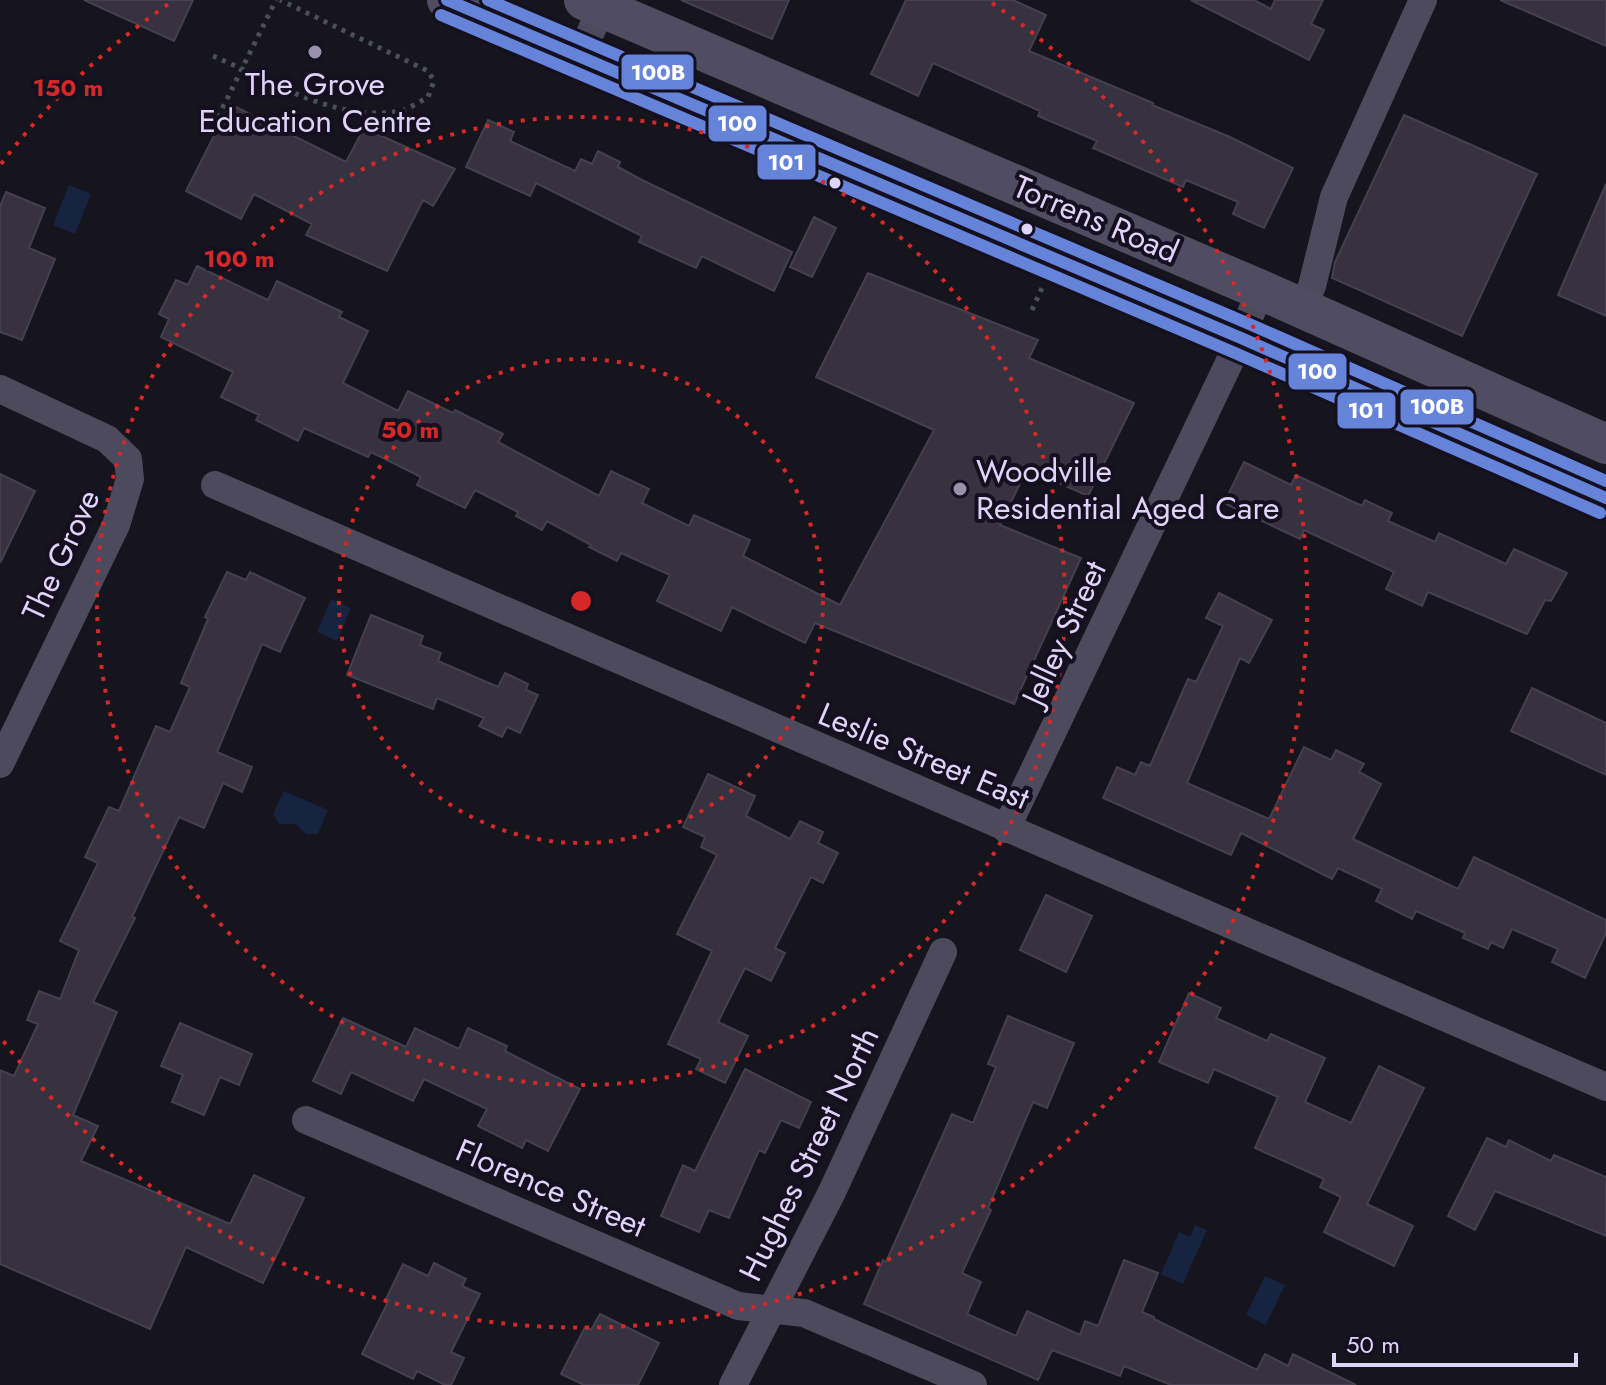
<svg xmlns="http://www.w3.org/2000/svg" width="1606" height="1385" viewBox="0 0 1606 1385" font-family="Jost,sans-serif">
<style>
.water{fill:#162341}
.building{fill:#36323f;stroke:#44404f;stroke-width:2}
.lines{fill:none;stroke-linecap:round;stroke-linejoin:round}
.path{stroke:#48505c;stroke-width:5;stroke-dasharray:4 6;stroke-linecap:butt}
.minor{stroke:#4c4a5c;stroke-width:28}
.secondary{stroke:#504d62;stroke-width:40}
.bus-1-casing{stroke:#141020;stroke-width:18}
.bus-2-casing{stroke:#141020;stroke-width:18}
.bus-3-casing{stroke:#141020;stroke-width:18}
.bus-1{stroke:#6683da;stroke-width:12}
.bus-2{stroke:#6683da;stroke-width:12}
.bus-3{stroke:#6683da;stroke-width:12}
.ring{fill:none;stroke:#d62828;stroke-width:4;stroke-dasharray:4 8}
.poi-dot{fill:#9791ac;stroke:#141020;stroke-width:3}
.bus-dot{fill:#ddd5f9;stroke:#141020;stroke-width:3}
.labels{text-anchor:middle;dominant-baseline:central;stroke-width:8;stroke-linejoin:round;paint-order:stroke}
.poi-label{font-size:32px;fill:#ddd5f9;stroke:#141020}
.street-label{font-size:32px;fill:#ddd5f9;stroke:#141020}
.centre{fill:#d62828;stroke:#141020;stroke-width:4}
.ring-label{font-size:24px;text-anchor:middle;font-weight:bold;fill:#d62828;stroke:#141020;stroke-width:8;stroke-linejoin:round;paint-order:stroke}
.line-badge{stroke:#141020;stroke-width:3}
.badge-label{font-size:22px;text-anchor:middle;font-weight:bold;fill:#fff}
</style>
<rect width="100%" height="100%" fill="#16141c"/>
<path class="water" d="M69,185L91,194L75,234L53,225Z
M331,599L351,608L337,641L317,632Z
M284,791L328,810L318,834H306L296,824H279L273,814Z
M1195,1225L1207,1230L1183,1284L1161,1274L1179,1232L1190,1237Z
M1265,1276L1285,1285L1266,1325L1246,1315Z"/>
<path class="building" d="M84,0H193L174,41Z
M681,0H789L772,39Z
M906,0H1013L1046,15L1029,51L1153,103L1152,105L1230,137L1293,168L1264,228L1233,214L1238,202L1186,180L1183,187L1093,148L1097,141L1038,116L1040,111L933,63L918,96L871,74Z
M1191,0H1254L1271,9L1275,0H1323L1311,24L1324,30L1309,60Z
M1500,0H1606V46Z
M230,104L346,162L364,128L455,169L433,206L423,200L387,271L306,235L312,224L254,194L241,219L186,191Z
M1404,115L1537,174L1462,336L1332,278L1335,262Z
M488,120L514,132L510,141L575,171L581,159L592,164L598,151L620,162L618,167L644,181L792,252L774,291L702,256L696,268L639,242L642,236L536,183L530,196L466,167Z
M1606,184V316L1558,295Z
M6,192L45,208L29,248L55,259L22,340L0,332V206Z
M814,217L836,228L812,277L790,267Z
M197,266L268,300L277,281L342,312L339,317L368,331L343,383L398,411L408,391L453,413L455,410L503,434L498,442L599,496L611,471L649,489L642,503L689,526L694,515L750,540L743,556L840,605L934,430L816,377L868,273L1038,340L1029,358L1134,403L1088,496L1027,469L1000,525L1081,558L1014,704L815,623L805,643L732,607L721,631L657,601L670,575L621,553L617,561L589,547L591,545L547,521L542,530L516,516L518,512L475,490L465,508L417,485L421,477L371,452L368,457L304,428L298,441L256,420L259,415L221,397L233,372L161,337L169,319L159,314L176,280L188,285Z
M1244,462L1291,485L1296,475L1362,506L1365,500L1392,513L1388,521L1435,542L1439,533L1506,564L1514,549L1567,573L1551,601L1545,600L1527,634L1428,592L1422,606L1386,589L1394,572L1304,530L1300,539L1224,503Z
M0,474L35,491L0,563Z
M227,572L246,580L250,572L305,598L280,652L262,644L217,752L252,767L242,792L223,783L204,828L179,817L132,917L135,918L93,1002L117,1012L73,1115L98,1126L81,1161L230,1224L254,1175L304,1198L263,1283L186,1247L150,1329L0,1264V1070L14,1076L38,1024L27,1020L39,991L60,999L79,950L60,941L98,863L85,857L109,807L119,811L156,726L170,732L190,687L181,683L208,619L205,617Z
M1219,593L1272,620L1249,663L1240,658L1187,783L1269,819L1304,747L1331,760L1336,750L1364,764L1359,772L1381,784L1353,839L1458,889L1474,857L1606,920V933L1585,978L1552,962L1558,949L1512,929L1503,948L1491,942L1488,949L1463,938L1465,933L1416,911L1412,919L1376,901L1382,889L1338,868L1332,879L1241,833L1231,855L1103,798L1117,767L1135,775L1141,762L1150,766L1188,679L1196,682L1223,626L1206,618Z
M371,615L423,636L420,645L441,653L438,661L498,687L505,673L528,684L526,690L538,695L520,733L507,727L502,737L479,726L484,718L437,698L433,709L347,675Z
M1532,688L1606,723V775L1511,731Z
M708,774L755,796L746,816L790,839L800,821L823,832L818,843L838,853L823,883L811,877L775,948L785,953L771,981L745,968L718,1022L748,1036L725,1083L696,1069L701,1059L668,1044L712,951L677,934L717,855L701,847L705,837L683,827Z
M1046,895L1092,916L1066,972L1020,950Z
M1189,993L1221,1008L1216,1018L1267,1041L1271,1034L1325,1058L1305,1102L1351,1123L1379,1066L1424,1088L1367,1204L1413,1226L1394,1266L1324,1232L1341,1197L1320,1187L1324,1179L1255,1148L1278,1097L1214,1069L1208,1083L1159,1062Z
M1008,1016L1074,1043L1047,1108L1033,1102L988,1208L991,1210L962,1273L981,1282L967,1314L1016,1336L1027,1311L1080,1335L1085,1321L1098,1326L1124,1260L1158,1273L1142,1312L1154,1317V1319L1257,1370L1265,1354L1288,1366L1293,1354L1356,1385H1171L1124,1366L1120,1376L1052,1350L1038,1380L864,1304L883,1260L886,1262L952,1114L973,1123L996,1067L988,1064Z
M343,1018L406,1047L415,1028L459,1049L468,1028L507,1046L505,1051L580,1089L548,1151L526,1140L522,1148L478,1126L487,1109L424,1079L413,1101L351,1072L341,1094L313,1081Z
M180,1023L252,1054L239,1085L220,1077L204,1115L172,1102L183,1075L161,1066Z
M745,1069L811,1102L799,1128L781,1120L765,1153L759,1150L729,1218L709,1210L699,1232L661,1216L683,1165L695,1171Z
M1487,1138L1506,1147L1509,1140L1551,1161L1554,1155L1606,1177V1236L1495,1191L1475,1230L1448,1216Z
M434,1263L466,1279L462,1286L480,1294L451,1352L464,1358L451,1385H445L417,1371L413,1379L362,1354L389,1300L386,1299L403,1264L428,1276Z
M600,1314L659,1343L638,1385H584L561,1374L585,1327L591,1330Z"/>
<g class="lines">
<path class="path" d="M213,56C270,80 336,123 400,111C409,109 419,102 428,97L434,81L428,71L280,0
M218,117L276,0
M1032,310L1042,288"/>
<path class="minor" d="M580,56L605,0
M1302,309L1312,286L1334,197L1423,0
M0,389L107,439L128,459L130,479L116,525L0,764
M215,485L1606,1087
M1006,829L1229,363L1261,290
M306,1120L738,1306L804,1313L973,1385
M733,1385L831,1194L943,952"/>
<path class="secondary" d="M447,0L1241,338L1606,498
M584,0L1261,290L1606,444"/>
<g class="bus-1-casing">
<path id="bus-1" d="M447,0L1241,338L1606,498"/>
</g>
<g class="bus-2-casing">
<path id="bus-2" d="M441,15L1235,353L1600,513"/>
</g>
<g class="bus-3-casing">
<path id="bus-3" d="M488,0L1247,323L1606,481"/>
</g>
<use href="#bus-1" class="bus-1"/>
<use href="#bus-2" class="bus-2"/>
<use href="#bus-3" class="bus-3"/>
</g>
<g class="ring">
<circle cx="581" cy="601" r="242"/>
<circle cx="581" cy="601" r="484"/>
<path d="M1 164A726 726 0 0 1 170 3M992 3A726 726 0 1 1 1 1038"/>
</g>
<g class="poi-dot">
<circle cx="315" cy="52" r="8"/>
<circle cx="960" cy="489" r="8"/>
</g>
<g class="bus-dot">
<circle cx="835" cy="183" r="7"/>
<circle cx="1027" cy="229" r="7"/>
</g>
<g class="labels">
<g class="poi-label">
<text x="315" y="84">The Grove<tspan x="315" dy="37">Education Centre</tspan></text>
<text x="976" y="471" text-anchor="start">Woodville<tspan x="976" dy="37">Residential Aged Care</tspan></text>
</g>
<g class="street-label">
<text transform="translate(1096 219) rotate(23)">Torrens Road</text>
<text transform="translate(61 555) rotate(-65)">The Grove</text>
<text transform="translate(1064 633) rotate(-65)">Jelley Street</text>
<text transform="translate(924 756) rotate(23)">Leslie Street East</text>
<text transform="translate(809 1154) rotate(-64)">Hughes Street North</text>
<text transform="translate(551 1188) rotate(23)">Florence Street</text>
</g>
</g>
<circle cx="581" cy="601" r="12" class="centre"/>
<g class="ring-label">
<text x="68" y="96">150 m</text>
<text x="239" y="267">100 m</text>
<text x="410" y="438">50 m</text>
</g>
<g class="line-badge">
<rect x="620" y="53" width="75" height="38" rx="8" fill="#6683da"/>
<rect x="707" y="104" width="61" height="39" rx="8" fill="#6683da"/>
<rect x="756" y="143" width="61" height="38" rx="8" fill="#6683da"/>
<rect x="1287" y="352" width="61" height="39" rx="8" fill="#6683da"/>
<rect x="1399" y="388" width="76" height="38" rx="8" fill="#6683da"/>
<rect x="1336" y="391" width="61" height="39" rx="8" fill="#6683da"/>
</g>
<g class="badge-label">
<text x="658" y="80">100B</text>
<text x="737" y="131">100</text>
<text x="786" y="170">101</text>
<text x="1317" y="379">100</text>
<text x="1437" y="414">100B</text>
<text x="1366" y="418">101</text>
</g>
<path d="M1334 1353v12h242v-12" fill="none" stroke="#ddd5f9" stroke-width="4"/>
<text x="1346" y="1353" font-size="24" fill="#ddd5f9" stroke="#141020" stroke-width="6" paint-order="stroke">50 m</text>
</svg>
